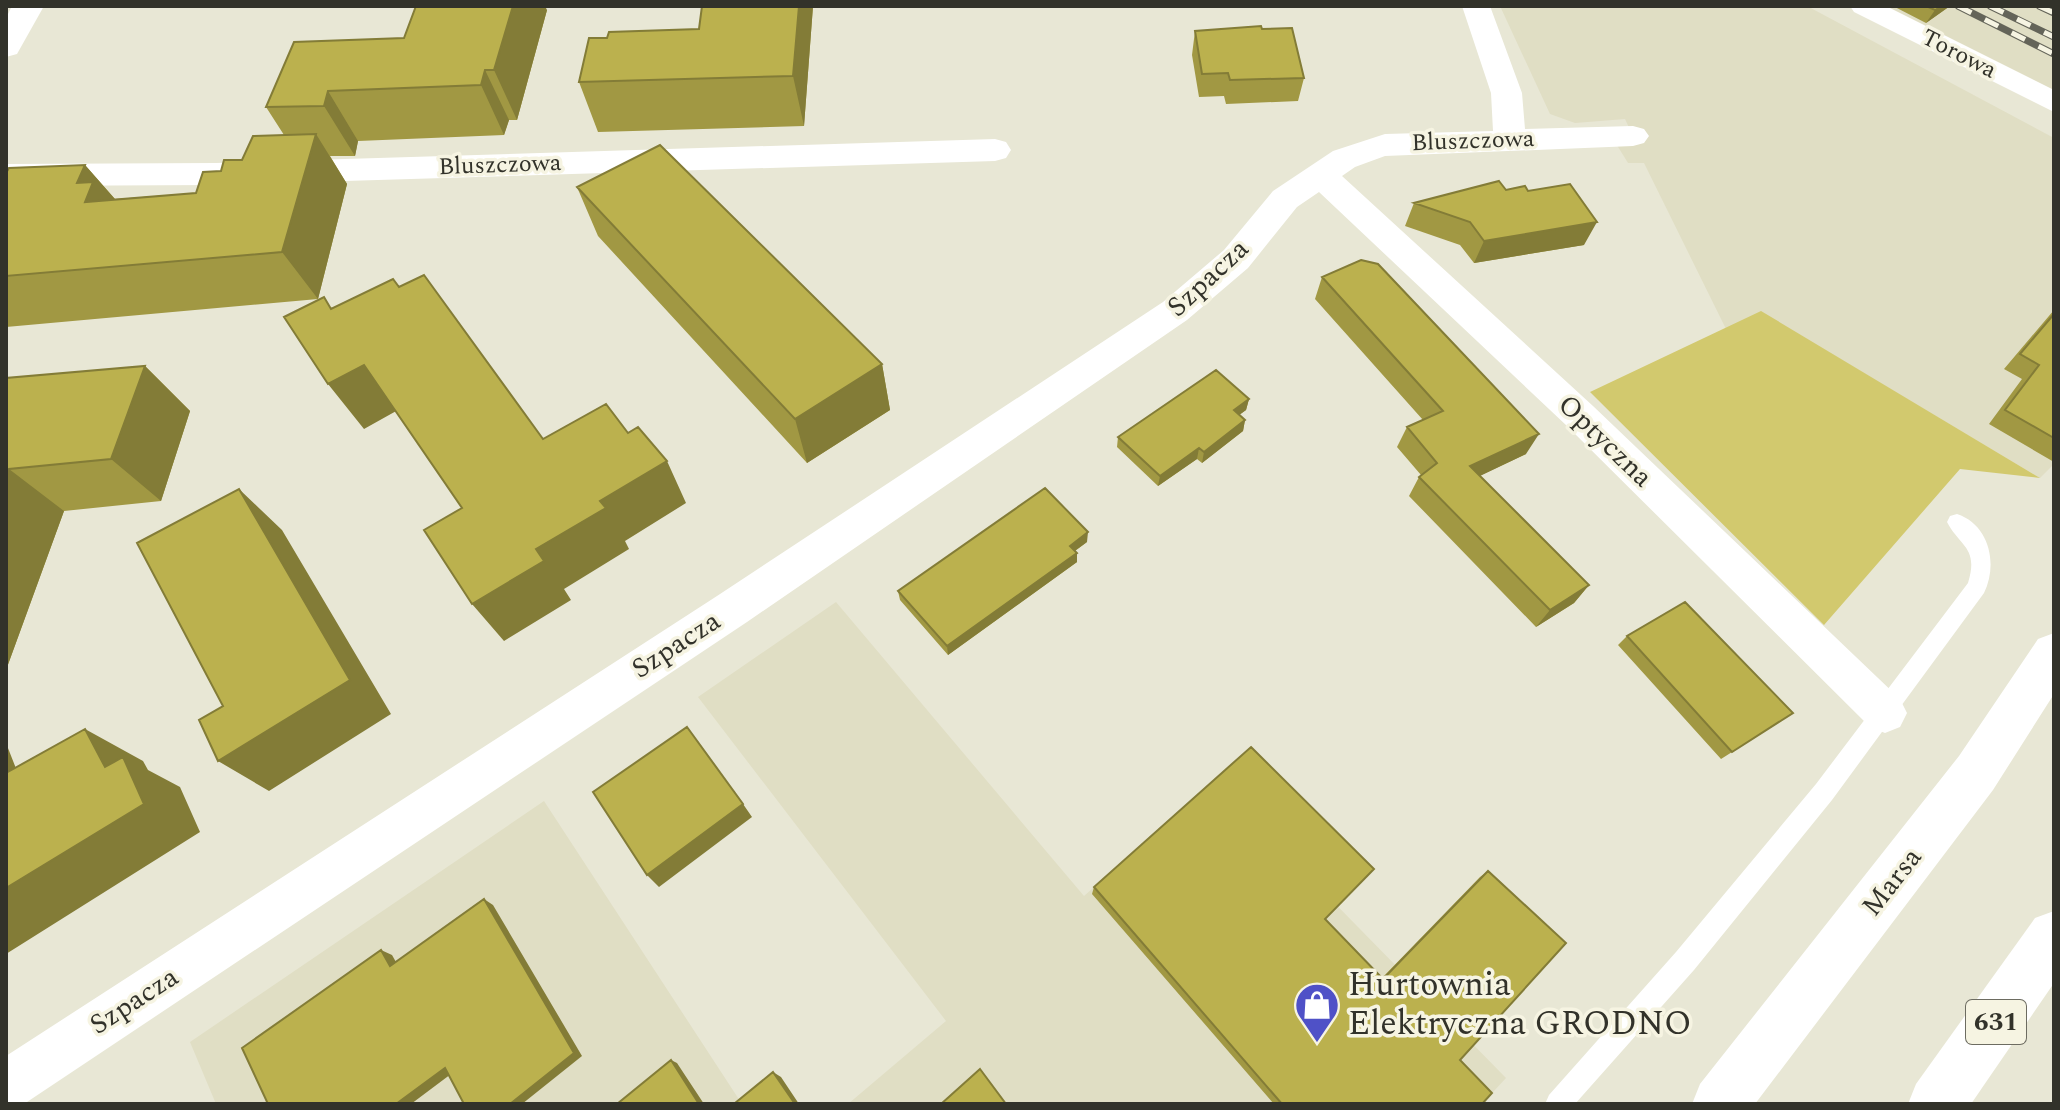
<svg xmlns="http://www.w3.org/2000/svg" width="2060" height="1110" viewBox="0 0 2060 1110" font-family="Spectral,serif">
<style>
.built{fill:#e0dec4}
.green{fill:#d2c96e}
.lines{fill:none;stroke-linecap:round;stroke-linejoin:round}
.lane{fill:#fff;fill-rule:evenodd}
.street{fill:#fff;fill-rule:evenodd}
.secondary{fill:#fff;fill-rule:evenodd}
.primary{fill:#fff;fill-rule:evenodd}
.rail-casing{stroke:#646459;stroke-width:7}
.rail{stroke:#f6f4e2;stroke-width:5;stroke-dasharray:15;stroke-linecap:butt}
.wall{fill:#a19843}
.shaded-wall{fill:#837c37}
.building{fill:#bbb14e;stroke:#837c37;stroke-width:2}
.labels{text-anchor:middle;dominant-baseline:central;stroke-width:7;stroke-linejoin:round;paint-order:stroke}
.far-street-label{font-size:24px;fill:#32322a;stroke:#f6f4e2}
.shield{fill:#f6f4e2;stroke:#6d6c61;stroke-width:2}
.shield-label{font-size:26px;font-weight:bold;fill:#32322a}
.street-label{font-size:28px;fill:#32322a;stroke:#f6f4e2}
.near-poi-label{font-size:34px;fill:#32322a;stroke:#f6f4e2;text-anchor:start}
</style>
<rect width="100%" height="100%" fill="#e8e7d5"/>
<path class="built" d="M1500,6H1807L2054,138V464L2040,478L1761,312L1726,329L1644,163H1628L1615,142L1633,136L1625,119L1575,123L1550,114Z
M1873,6H2054V101Z
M836,602L1084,896L1214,780L1506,1078L1482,1104H848L946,1021L698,697Z
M544,801L742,1104H216L190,1042Z"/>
<path class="green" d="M1761,311L2040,478L1960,469L1824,625L1590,392Z"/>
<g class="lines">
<path class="lane" d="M1957,514C1990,525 1998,565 1984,593L1832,800L1694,970L1575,1104H1545L1549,1095L1676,952L1816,784L1968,583C1979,547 1960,547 1947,522L1950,516Z"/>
<path class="street" d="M1462,6H1490L1522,93L1525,129L1633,126L1644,129L1649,136L1644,143L1633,146L1385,156L1355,167L1342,176L1593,406L1900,699L1907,713L1900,727L1885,733L1870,727L1567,426L1319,192L1297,207L1248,268L1187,320L747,622L24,1104H6V1056L717,596L1163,302L1224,250L1273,191L1333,151L1385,134L1493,131L1491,93Z
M1850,6H1886L2054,90V112L1854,12Z
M995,139L1006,142L1011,150L1006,158L995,161L216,185L6,186V164L216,163Z"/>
<path class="secondary" d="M12,6H44L17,54L6,57V18Z
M2054,633V694L1993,790L1755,1104H1692L1700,1084L1959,756L2038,639Z"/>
<path class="primary" d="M2054,911V983L1971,1104H1908L1916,1084L2035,918Z"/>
<g class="rail-casing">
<path id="rail" d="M1958,6L2054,54
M1990,6L2054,37
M2039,6L2054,13"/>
</g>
<use href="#rail" class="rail"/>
</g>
<path class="wall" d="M702,6H813L804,126L598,132L579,82L607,38L699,29Z
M1893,6H1950L1926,23Z
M547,10L517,120H509L504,135L358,141L355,156H330L347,184L318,299L6,327V173L85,165L115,199L196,193L221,171L242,160L284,135L266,107L404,38Z
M1262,29L1304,78L1298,101L1226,104L1224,96L1199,97L1192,55L1195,31Z
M577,187L882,364L890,410L807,463L598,236Z
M1506,190L1528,191L1584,245L1474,263L1460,245L1405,226L1414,203Z
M1322,277L1526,454L1479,476L1589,585L1574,603L1536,627L1409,496L1419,477L1421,475L1397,447L1407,427L1423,420L1315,299Z
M2054,310V462L1989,424L2022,379L2004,369Z
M145,366L190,411L161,501L64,511L6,670V378Z
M1249,399L1246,410L1239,415L1245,420L1243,431L1202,463L1197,459L1158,486L1117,447L1118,437Z
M1087,542L1075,551L1077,553V562L948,655L900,600L898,591Z
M1627,636L1781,721L1721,759L1618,645Z
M1488,871L1460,1060L1482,1104H1274L1092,894L1094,887L1325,919L1382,978L1480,877Z"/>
<path class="shaded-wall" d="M513,6H545L547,10L517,120L494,70Z
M799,6H813L804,126L793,76Z
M1942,6H1950L1926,23L1935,10Z
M485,70L509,120L504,135L481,85Z
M328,91L358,141L355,156L324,106Z
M316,134L347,184L318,299L282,252Z
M85,165L128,214L85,202L77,183Z
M1597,222L1584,245L1474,263L1484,241Z
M882,364L890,410L807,463L795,419Z
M364,365L398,410L364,429L328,384Z
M145,366L190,411L161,501L111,459Z
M1249,399L1246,410L1231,421L1234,410Z
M1245,420L1243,431L1202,463L1204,452Z
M1539,434L1526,454L1459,486L1470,466Z
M1199,448L1197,459L1158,486L1160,476Z
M667,461L686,503L625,541L629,549L564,589L571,600L504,641L472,604L536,549L600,501Z
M9,469L64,511L6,670V477Z
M239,489L282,530L391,714L269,791L218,761Z
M1088,532L1087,542L1069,555L1070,546Z
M1077,553V562L948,655L947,646Z
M1589,585L1574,603L1536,627L1550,610Z
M85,729L143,761L148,770L180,787L200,832L6,954V888L105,767Z
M6,743L37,822L6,809Z
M743,804L752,817L659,887L647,875Z
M484,899L493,905L582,1056L522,1104H510Z
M381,950L392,955L401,971L390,966Z
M671,1060L677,1063L704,1104H699Z
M445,1068L455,1071L411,1104H396Z
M773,1072L781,1077L799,1104H795Z"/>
<path class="building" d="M416,6H513L494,70H485L481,85L328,91L324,106L266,107L294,42L404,38Z
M702,6H799L793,76L579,82L589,38H607L609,32L699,29Z
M1926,6H1942L1935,10Z
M1261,26L1262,29L1292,28L1304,78L1230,80L1228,73L1202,74L1195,31Z
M316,134L282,252L6,276V173L9,168L85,165L77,183L93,182L85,202L196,193L203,172L221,171L224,160H242L253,136Z
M660,145L882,364L795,419L577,187Z
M1499,181L1506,190L1525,186L1528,191L1570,184L1597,222L1484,241L1470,222L1414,203Z
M1361,260L1378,264L1539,434L1470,466L1589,585L1550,610L1419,477L1437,463L1407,427L1443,411L1322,277Z
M424,275L543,439L606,404L628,433L638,427L667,461L600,501L606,508L536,549L544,561L472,604L424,530L462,508L364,365L328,384L284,317L324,297L331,309L393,279L399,287Z
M2054,314V438L2005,410L2039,365L2020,354Z
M145,366L111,459L9,469L6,477V378Z
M1216,370L1249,399L1234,410L1245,420L1204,452L1199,448L1160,476L1118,437Z
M1045,488L1088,532L1070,546L1077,553L947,646L898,591Z
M239,489L350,680L218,761L199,720L223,706L137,543Z
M1685,602L1793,713L1732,752L1627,636Z
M687,727L743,804L647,875L593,792Z
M85,729L105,767L123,757L144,804L6,888V773Z
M1251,747L1374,869L1325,919L1383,979L1488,871L1566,943L1460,1060L1492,1093L1482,1104H1282L1094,887Z
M484,899L574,1053L510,1104H464L445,1068L396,1104H268L242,1048L381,950L390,966Z
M671,1060L699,1104H617Z
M980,1069L1006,1104H941Z
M773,1072L795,1104H736L735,1103Z"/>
<defs>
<g id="shop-pin" transform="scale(2.3)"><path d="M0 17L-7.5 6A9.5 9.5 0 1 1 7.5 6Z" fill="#4f51c7" stroke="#f6f4e2"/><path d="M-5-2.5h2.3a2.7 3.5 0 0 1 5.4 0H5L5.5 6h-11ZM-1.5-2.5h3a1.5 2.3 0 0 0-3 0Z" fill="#fff"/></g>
</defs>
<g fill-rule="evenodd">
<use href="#shop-pin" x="1317" y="1005"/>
</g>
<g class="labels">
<g class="far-street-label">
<text transform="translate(1959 54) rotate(27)">Torowa</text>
<text transform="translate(1473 141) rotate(-2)">Bluszczowa</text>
<text transform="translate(500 165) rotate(-2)">Bluszczowa</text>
</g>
<rect class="shield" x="1966" y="1000" width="60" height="44" rx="6"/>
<g class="shield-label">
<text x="1996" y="1022">631</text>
</g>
<g class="street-label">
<text transform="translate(1208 278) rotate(-43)">Szpacza</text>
<text transform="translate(1605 441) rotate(44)">Optyczna</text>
<text transform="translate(676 645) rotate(-33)">Szpacza</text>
<text transform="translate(1892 882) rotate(-52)">Marsa</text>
<text transform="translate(134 1001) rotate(-33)">Szpacza</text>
</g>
<g class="near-poi-label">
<text x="1348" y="985">Hurtownia<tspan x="1348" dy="39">Elektryczna GRODNO</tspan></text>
</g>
</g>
<rect width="2060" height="1110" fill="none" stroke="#32322a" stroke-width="16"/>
</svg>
